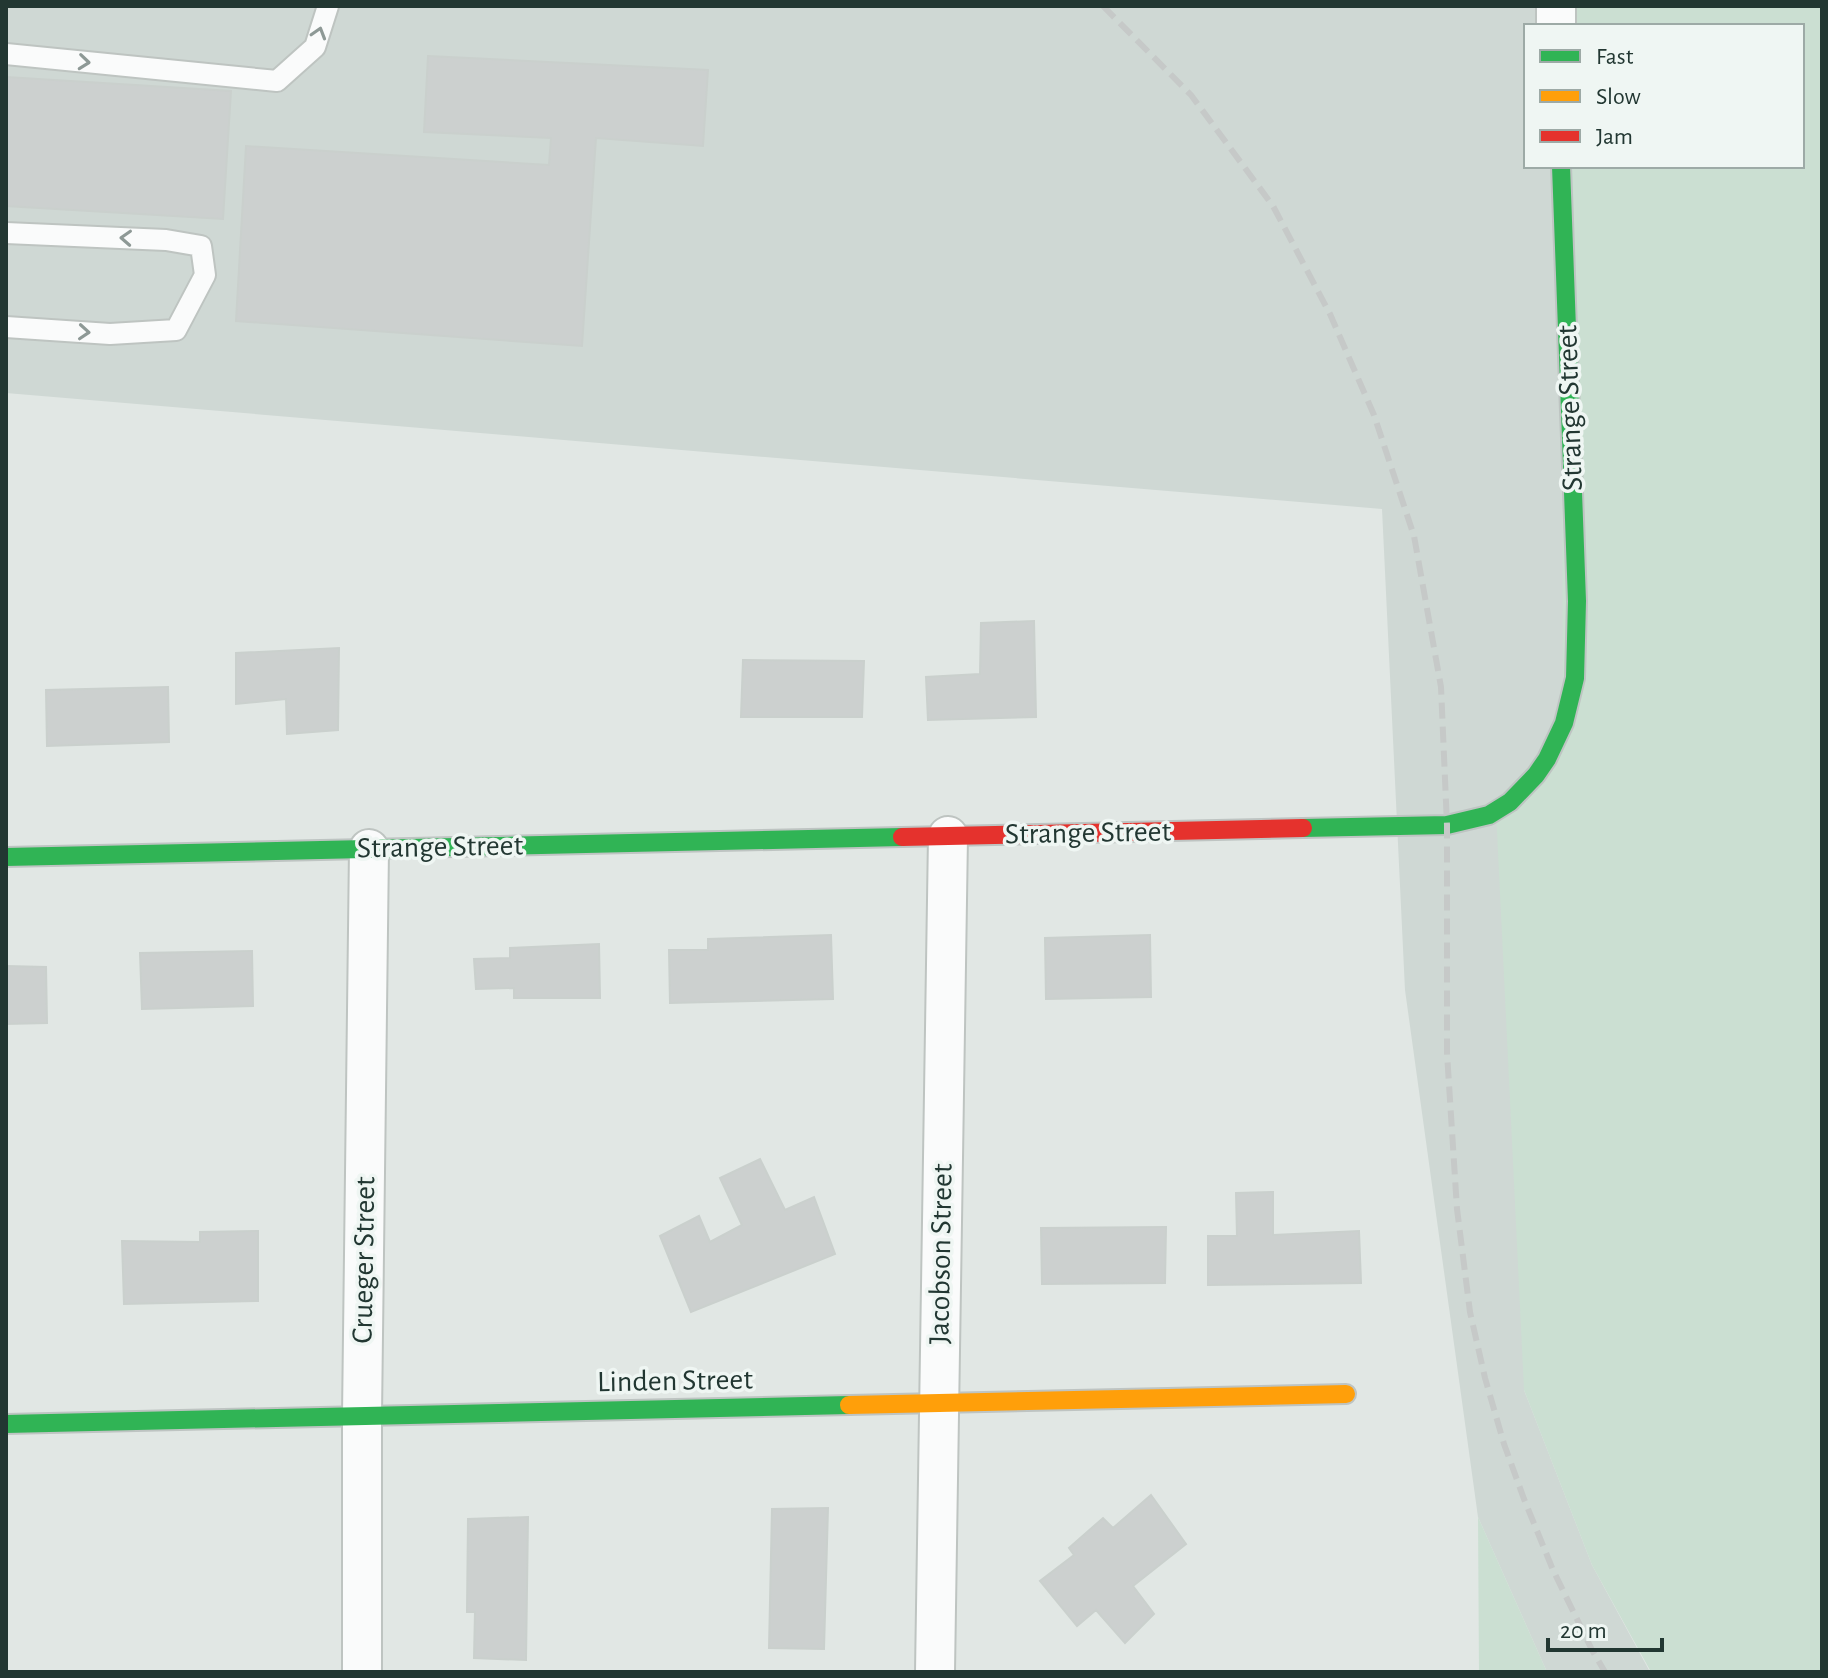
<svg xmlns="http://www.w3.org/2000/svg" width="1828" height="1678" viewBox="0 0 1828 1678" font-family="'Alegreya Sans',sans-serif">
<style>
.built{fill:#cfd8d4}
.green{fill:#cbdfd2}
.building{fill:#ccd0cf;stroke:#cad0cd;stroke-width:2}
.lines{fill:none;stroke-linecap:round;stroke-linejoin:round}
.lane-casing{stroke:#bec4c1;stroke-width:24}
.street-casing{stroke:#bec4c1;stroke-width:42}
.fast-casing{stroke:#bec4c2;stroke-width:22}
.slow-casing{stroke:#bec4c2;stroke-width:22}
.jam-casing{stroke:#bec4c2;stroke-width:22}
.lane{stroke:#fafbfb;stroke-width:20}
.street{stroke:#fafbfb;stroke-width:38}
.fast{stroke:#30b455;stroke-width:18}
.slow{stroke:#ff9f0a;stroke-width:18}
.jam{stroke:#e5322d;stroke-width:18}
.rail{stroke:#c6c9c8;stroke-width:6;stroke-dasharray:16 8;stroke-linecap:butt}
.oneway{stroke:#8e9996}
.labels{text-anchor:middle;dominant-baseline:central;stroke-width:7;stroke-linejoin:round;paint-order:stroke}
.street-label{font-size:30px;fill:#223732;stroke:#eff6f3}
</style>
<rect width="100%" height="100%" fill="#e1e7e4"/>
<path class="built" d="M6,6H1556V26H1526V166H1561L1577,601L1524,1390L1592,1565L1650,1672H1547L1478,1517L1405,990L1382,509L6,393Z"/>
<path class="green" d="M1556,6H1822V1672H1651L1592,1565L1524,1390L1496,811L1563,728L1561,166H1802V26H1556Z
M1478,1517L1547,1672H1479Z"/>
<path class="building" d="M428,56L708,70L703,146L596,138L582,346L236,321L246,146L549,165L551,138L424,132Z
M6,77L231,91L223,219L6,206Z
M1034,621L1036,717L928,720L926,677L980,674L981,623Z
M339,648L338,730L287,734L286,699L236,704V653Z
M743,660L864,661L862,717H741Z
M168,687L169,742L47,746L46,690Z
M831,935L833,999L670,1003L669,950H708V939Z
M1150,935L1151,997L1046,999L1045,938Z
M599,944L600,998H514V988L476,989L474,959L510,958V948Z
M252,951L253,1006L142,1009L140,953Z
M6,966L46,967L47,1023L6,1024Z
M760,1159L785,1210L814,1197L835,1254L691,1312L660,1236L699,1216L710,1242L742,1225L720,1178Z
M1273,1192V1235L1359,1231L1361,1283L1208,1285V1236H1237L1236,1193Z
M1166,1227L1165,1283L1042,1284L1041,1228Z
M258,1231V1301L124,1304L122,1241L200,1242V1232Z
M1151,1495L1186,1544L1133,1586L1154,1614L1125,1643L1096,1610L1077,1626L1040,1581L1074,1555L1069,1548L1103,1518L1113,1528Z
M828,1508L824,1649L769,1648L772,1509Z
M528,1517L526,1660L474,1658L475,1612H467L468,1519Z"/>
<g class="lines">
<g class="lane-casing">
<path id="lane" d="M6,54L277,81L315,47L328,6
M6,233L166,240L201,246L205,275L176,330L110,334L6,327"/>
</g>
<g class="street-casing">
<path id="street" d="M1556,6V26
M362,1672V1416L369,849
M935,1672L948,836"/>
</g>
<g class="fast-casing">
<path id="fast" d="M1303,828L1447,825L1489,815L1510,802L1536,775L1547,759L1564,723L1575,678L1577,601L1561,166
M6,857L902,837
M6,1424L849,1405"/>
</g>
<g class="slow-casing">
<path id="slow" d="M849,1405L1346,1394"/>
</g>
<g class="jam-casing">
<path id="jam" d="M902,837L1303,828"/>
</g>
<use href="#lane" class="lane"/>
<use href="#street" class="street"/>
<use href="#fast" class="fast"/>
<use href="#slow" class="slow"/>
<use href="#jam" class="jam"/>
<path class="rail" d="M1103,6L1191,95L1273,206L1330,314L1374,415L1414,536L1441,687L1447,825V1053L1457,1209L1470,1312L1485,1378L1504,1444L1524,1499L1553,1570L1592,1650L1605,1672"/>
</g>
<defs><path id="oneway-chevron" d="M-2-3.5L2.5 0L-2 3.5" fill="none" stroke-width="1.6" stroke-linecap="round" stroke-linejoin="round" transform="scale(2)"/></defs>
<g class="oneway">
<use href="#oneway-chevron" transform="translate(319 33) rotate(-73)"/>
<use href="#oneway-chevron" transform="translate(84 62) rotate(6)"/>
<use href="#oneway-chevron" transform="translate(126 238) rotate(-177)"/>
<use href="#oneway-chevron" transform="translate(84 332) rotate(4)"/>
</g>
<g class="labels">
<g class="street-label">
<text transform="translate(1570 408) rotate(-92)">Strange Street</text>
<text transform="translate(1088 833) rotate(-1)">Strange Street</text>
<text transform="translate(440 847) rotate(-1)">Strange Street</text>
<text transform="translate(941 1254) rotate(-89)">Jacobson Street</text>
<text transform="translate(364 1260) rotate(-89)">Crueger Street</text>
<text transform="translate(675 1381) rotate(-1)">Linden Street</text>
</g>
</g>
<rect width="1828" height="1678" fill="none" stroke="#223732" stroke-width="16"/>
<rect x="1524" y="24" width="280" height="144" fill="#eff6f3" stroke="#9daaa6" stroke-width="2"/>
<rect x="1540" y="50" width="40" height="12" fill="#30b455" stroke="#9daaa6" stroke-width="2"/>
<text x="1596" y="64" font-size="24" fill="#223732">Fast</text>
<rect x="1540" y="90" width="40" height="12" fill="#ff9f0a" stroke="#9daaa6" stroke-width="2"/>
<text x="1596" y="104" font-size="24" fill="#223732">Slow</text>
<rect x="1540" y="130" width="40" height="12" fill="#e5322d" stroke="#9daaa6" stroke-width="2"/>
<text x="1596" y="144" font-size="24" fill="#223732">Jam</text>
<path d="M1548 1638v12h114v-12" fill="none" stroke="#223732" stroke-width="4"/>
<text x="1560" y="1638" font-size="24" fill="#223732" stroke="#eff6f3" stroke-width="6" paint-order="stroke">20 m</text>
</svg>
